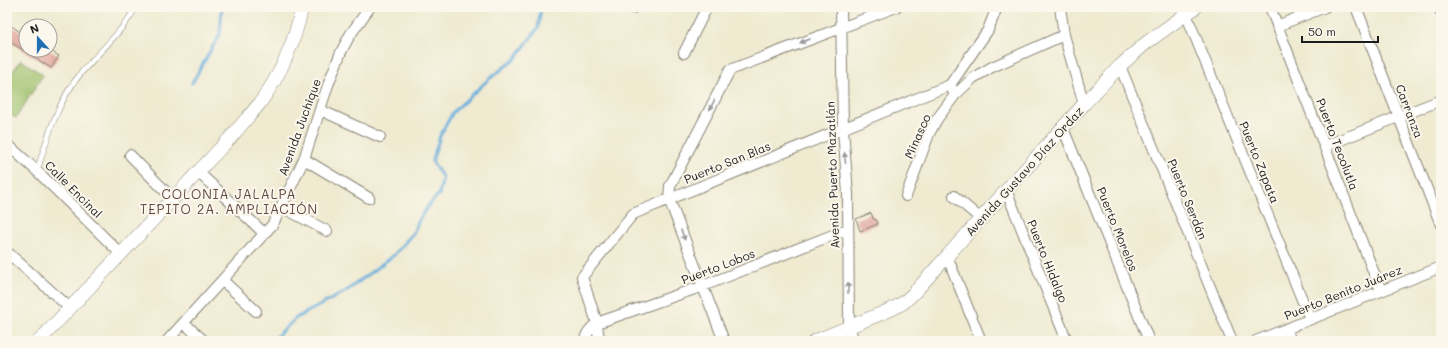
<svg xmlns="http://www.w3.org/2000/svg" width="1448" height="348" viewBox="0 0 1448 348" font-family="Mali,sans-serif">
<style>
.green{fill:#9dbf69;stroke:#5c6e42}
.lines{fill:none;stroke-linecap:round;stroke-linejoin:round}
.stream{stroke:#65addc;stroke-width:3}
.building{fill:#dd9a91}
.service-casing{stroke:#868376;stroke-width:6}
.minor-casing{stroke:#868376;stroke-width:12}
.tertiary-casing{stroke:#868376;stroke-width:14}
.service{stroke:#fff;stroke-width:5}
.minor{stroke:#fff;stroke-width:10}
.tertiary{stroke:#fff;stroke-width:13}
.oneway{fill:#999}
.labels{text-anchor:middle;dominant-baseline:central;stroke-width:4;stroke-linejoin:round;paint-order:stroke}
.street-label{font-size:12px;fill:#1c1c1c;stroke:#fbf7ec}
.neighbourhood-label{font-size:13px;letter-spacing:1px;fill:#604845;stroke:#fbf7ec}
</style>
<rect width="100%" height="100%" fill="#fbf7ec"/>
<filter id="ink" filterUnits="userSpaceOnUse"><feTurbulence type="fractalNoise" baseFrequency=".025" numOctaves="2"/><feDisplacementMap in="SourceGraphic" scale="8" xChannelSelector="R" yChannelSelector="G"/><feConvolveMatrix kernelMatrix="1 2 1 2 8 2 1 2 1" color-interpolation-filters="sRGB"/></filter>
<filter id="wash" filterUnits="userSpaceOnUse"><feTurbulence type="fractalNoise" baseFrequency=".012" numOctaves="4" result="noise"/><feDisplacementMap in="SourceGraphic" scale="16" xChannelSelector="R" yChannelSelector="G"/><feGaussianBlur stdDeviation="0.9" result="paint"/><feColorMatrix in="noise" values="0 0 0 0 0 0 0 0 0 0 0 0 0 0 0 0 0 1.4 0 .05"/><feComposite in="paint" operator="in"/></filter>
<g filter="url(#wash)">
<rect width="100%" height="100%" fill="#efead0"/>
<path class="green" d="M21,60L43,75L16,118L7,113V80Z"/>
<g class="lines">
<path class="stream" d="M192,83L220,34L222,7
M274,341L276,337L296,318L345,292L394,255L413,233L420,218L428,206L439,194L443,178L432,161L440,136L453,112L489,79L515,59L538,28L541,7"/>
</g>
<g id="blocks">
<path class="building" d="M7,23L26,36V50H49L59,56L51,68L7,40Z
M871,213L874,220L876,219L878,224L860,231L856,219Z"/>
</g>
</g>
<g filter="url(#ink)">
<use href="#blocks" fill-opacity="0" stroke="#868376" stroke-width="1"/>
<g class="lines">
<g class="service-casing">
<path id="service" d="M37,171C48,136 57,102 81,73C100,51 122,32 136,7"/>
</g>
<g class="minor-casing">
<path id="minor" d="M841,7L843,129L848,194L849,327L854,341
M1060,7L1064,35L1084,104
M1270,7L1381,291
M1356,7L1441,225
M1439,7L1441,12
M633,8L634,7
M1186,14L1310,319
M1277,26L1325,7
M684,53L707,7
M1120,66L1232,341
M955,95L973,78L992,67L1064,35
M320,110L380,137
M1063,128L1149,341
M7,144L37,171L121,254
M1325,146L1441,100
M130,155L173,199
M304,159L369,198
M198,172L265,234
M1006,190L1067,341
M906,196L929,134L937,119L955,95L950,85L988,30L997,7
M954,196L981,219
M282,207L327,231
M7,252L70,308
M947,256L981,341
M223,281L256,311
M184,323L204,341
M1286,329L1291,341
M167,341L273,224L304,159L328,85L341,52L350,35L370,7
M585,341C586,333 590,329 597,323L703,286L848,229
M599,341L597,323L582,277L633,214L950,85
M724,341L669,199L670,186L730,70L896,7
M1256,341L1441,267"/>
</g>
<g class="tertiary-casing">
<path id="tertiary" d="M39,341L232,136C241,125 251,114 260,103C281,74 295,42 302,7
M815,341L892,309L903,303L913,294L1084,104L1120,66L1146,43L1196,7"/>
</g>
<use href="#service" class="service"/>
<use href="#minor" class="minor"/>
<use href="#tertiary" class="tertiary"/>
</g>
<defs><path id="oneway-solid" d="M-6-.8H1V-3.2L6.5 0L1 3.2V.8H-6Z"/></defs>
<g class="oneway">
<use href="#oneway-solid" transform="translate(805 41) rotate(159)"/>
<use href="#oneway-solid" transform="translate(712 105) rotate(117)"/>
<use href="#oneway-solid" transform="translate(845 158) rotate(-95)"/>
<use href="#oneway-solid" transform="translate(683 235) rotate(69)"/>
<use href="#oneway-solid" transform="translate(848 288) rotate(-91)"/>
</g>
</g>
<g class="labels">
<g class="street-label">
<text transform="translate(1410 111) rotate(69)">Carranza</text>
<text transform="translate(299 127) rotate(-70)">Avenida Juchique</text>
<text transform="translate(917 136) rotate(-66)">Minasco</text>
<text transform="translate(1338 144) rotate(69)">Puerto Tecolutla</text>
<text transform="translate(727 162) rotate(-22)">Puerto San Blas</text>
<text transform="translate(1260 162) rotate(68)">Puerto Zapata</text>
<text transform="translate(1024 171) rotate(-48)">Avenida Gustavo Díaz Ordaz</text>
<text transform="translate(832 175) rotate(-92)">Avenida Puerto Mazatlán</text>
<text transform="translate(74 189) rotate(45)">Calle Encinal</text>
<text transform="translate(1188 199) rotate(68)">Puerto Serdán</text>
<text transform="translate(1118 229) rotate(68)">Puerto Morelos</text>
<text transform="translate(1048 261) rotate(68)">Puerto Hidalgo</text>
<text transform="translate(718 266) rotate(-21)">Puerto Lobos</text>
<text transform="translate(1343 292) rotate(-22)">Puerto Benito Juárez</text>
</g>
<g class="neighbourhood-label">
<text x="229" y="193">COLONIA JALALPA<tspan x="229" dy="15">TEPITO 2A. AMPLIACIÓN</tspan></text>
</g>
</g>
<rect width="1448" height="348" fill="none" stroke="#fbf7ec" stroke-width="24"/>
<g transform="translate(38 38) rotate(339)"><circle r="19" fill="#fbf7ec" stroke="#a29f99"/>
<path d="M0-3L7 15L0 10L-7 15Z" fill="#1f6fb2"/>
<text y="-6" font-size="11" font-weight="bold" text-anchor="middle" fill="#1c1c1c">N</text>
</g>
<path d="M1302 36v6h76v-6" fill="none" stroke="#1c1c1c" stroke-width="2"/>
<text x="1308" y="36" font-size="12" fill="#1c1c1c" stroke="#fbf7ec" stroke-width="3" paint-order="stroke">50 m</text>
</svg>
